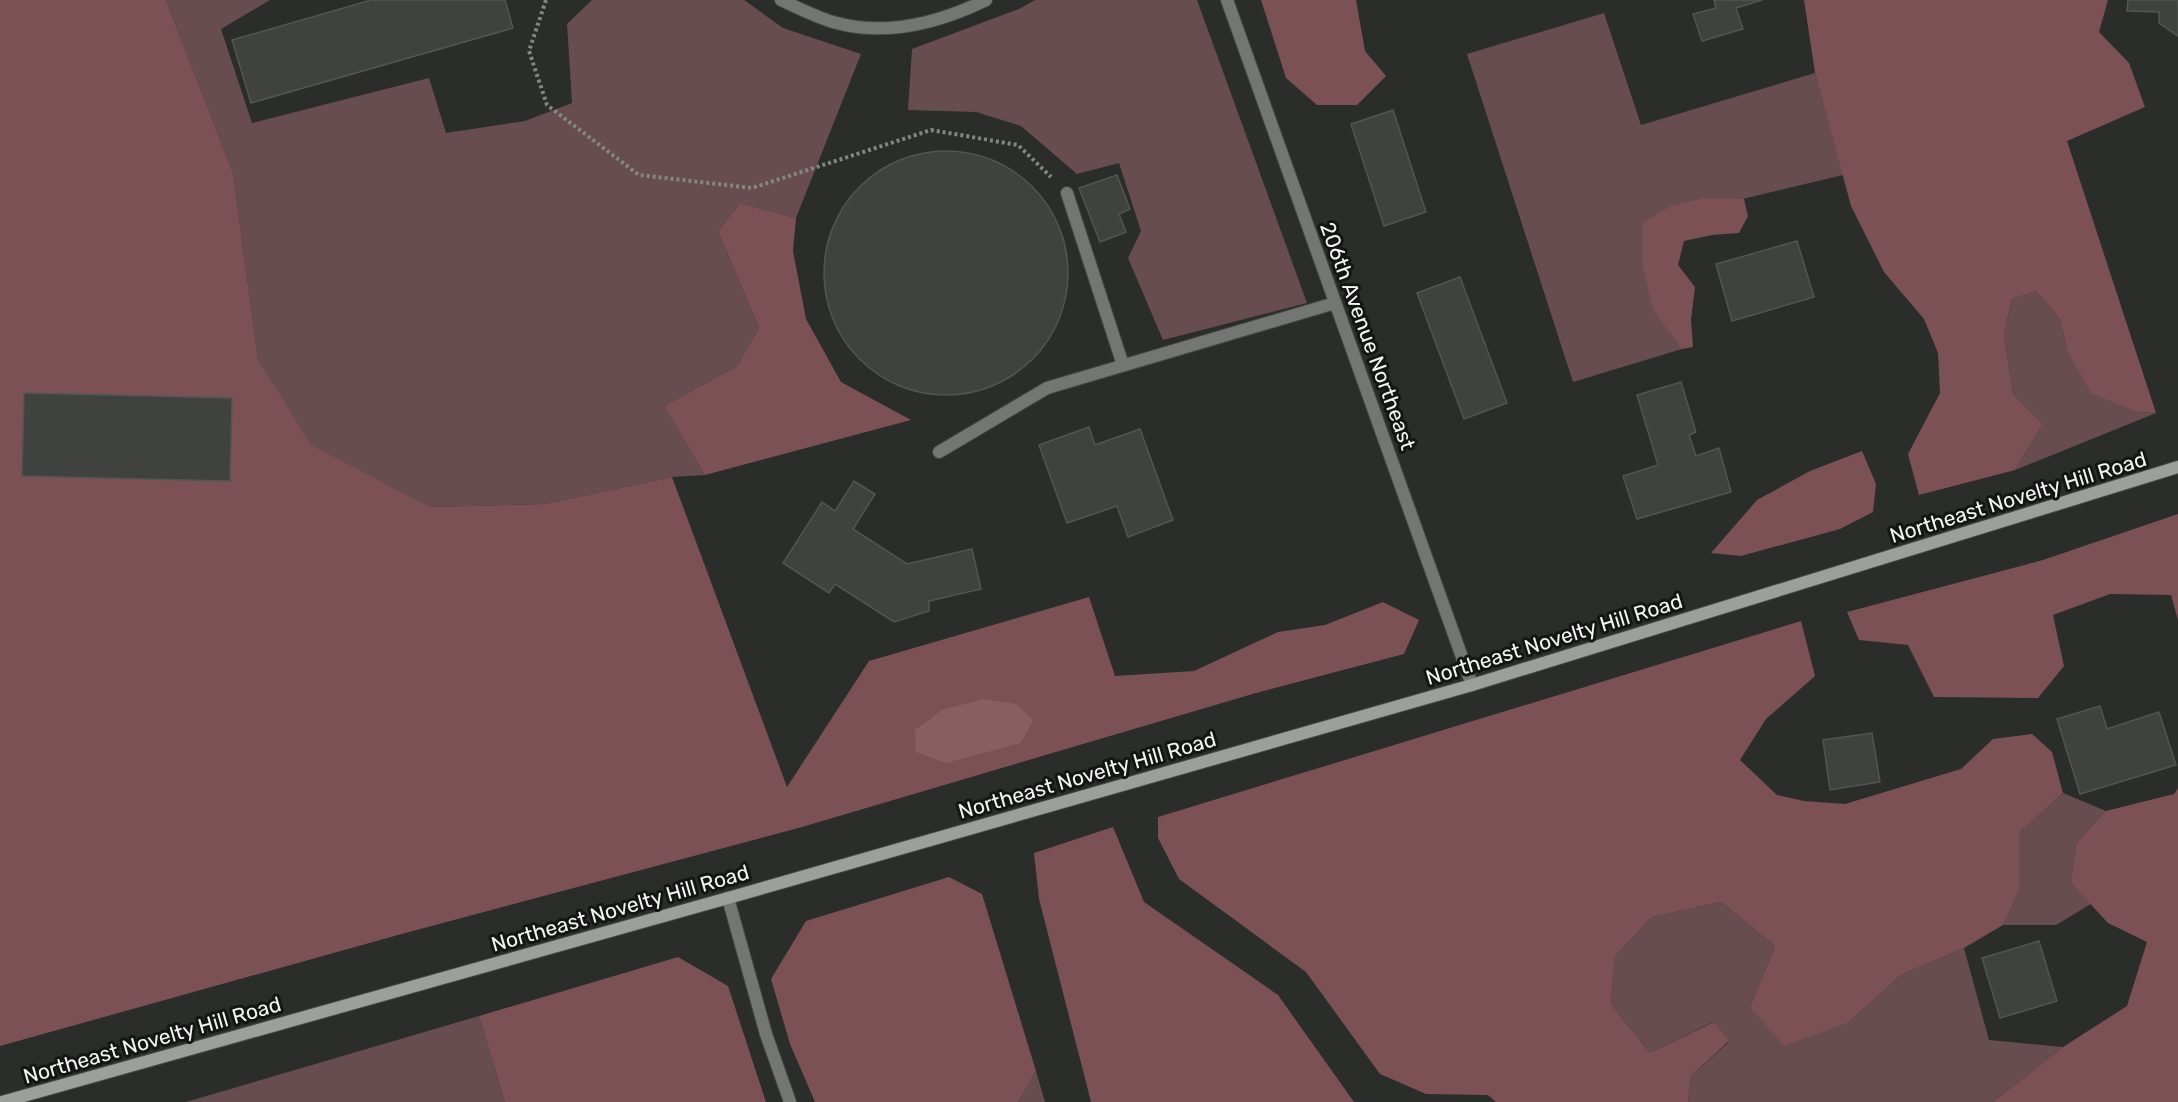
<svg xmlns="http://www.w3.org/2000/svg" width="2178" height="1102" viewBox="0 0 2178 1102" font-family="Rubik,sans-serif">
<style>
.green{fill:#674d50}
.forest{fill:#7b5156}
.water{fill:#895e63}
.building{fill:#3f423f;stroke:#525552;stroke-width:1.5}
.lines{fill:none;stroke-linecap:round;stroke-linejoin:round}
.service-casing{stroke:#464946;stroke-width:14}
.minor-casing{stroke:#464946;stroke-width:14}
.secondary-casing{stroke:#464946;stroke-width:14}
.path{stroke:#838683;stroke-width:4;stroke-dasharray:3 3;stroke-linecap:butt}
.service{stroke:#747674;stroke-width:12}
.minor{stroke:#747674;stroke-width:12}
.secondary{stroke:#9d9f9d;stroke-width:12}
.labels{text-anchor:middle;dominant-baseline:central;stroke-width:6;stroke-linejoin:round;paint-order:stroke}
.street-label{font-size:21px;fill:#f3f5f3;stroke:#141514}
</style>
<rect width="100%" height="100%" fill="#2a2d2a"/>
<path class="green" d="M166,0H270L221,29L252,123L429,78L446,133L525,121L572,103L567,24L592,0H744L783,28L861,54L796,218L740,203L718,231L759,328L737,366L664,406L705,475L672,477L544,504L429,507L310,445L258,359L233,173Z
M1035,0H1197L1307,303L1163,340L1128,258L1141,231L1119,163L1077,174L1021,126L976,112L908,110L912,49L1019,9Z
M1604,13L1641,125L1815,73L1843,175L1642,223L1682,349L1573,382L1467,54Z
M2036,291L2060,319L2067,350L2137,412L2156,413L2015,470L2043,424L2013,394L2004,334L2012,299Z
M2063,793L2106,811L2076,843L2071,883L2091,904L2056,925H2003L2019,891V833Z
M1721,902L1775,946L1750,1007L1849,1022L1901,975L1964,948L1989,1040L2063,1047L1993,1102H1688L1691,1076L1729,1042L1713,1022L1650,1053L1611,1004L1615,956L1652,917Z
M479,1016L505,1102H186Z
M1036,1071L1045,1102H1018Z"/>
<path class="forest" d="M0,0H166L233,173L258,359L311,445L430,507L544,504L672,477L787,787L869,661L1089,597L1115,676L1194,671L1278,632L1325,625L1383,602L1419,620L1404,654L1256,693L802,827L398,935L0,1046Z
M1261,0H1356L1365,51L1386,76L1357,105H1317L1286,78Z
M1804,0H2108L2099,32L2129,63L2145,107L2067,141L2156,413L2137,412L2091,393L2067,350L2060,319L2036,291L2012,299L2004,334L2013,394L2043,424L2015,470L1919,495L1908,454L1940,393L1938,353L1924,319L1884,272L1851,206L1815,73Z
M1705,198L1744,199L1748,216L1739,233L1712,235L1684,241L1678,265L1695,287L1691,320L1693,347L1682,349L1653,310L1642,263V223L1671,206Z
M740,203L796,218L793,251L806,319L841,382L911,420L705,475L664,406L737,366L759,328L718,231Z
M1862,451L1876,484L1873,512L1840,529L1741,556L1711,553L1757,500L1810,471Z
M2178,514V620L2171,595L2110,594L2053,615L2064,666L2038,698L1934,697L1908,645L1859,640L1847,612L2043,560Z
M1801,621L1815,676L1766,719L1740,760L1777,795L1804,801L1845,804L1961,769L1993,739L2032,734L2052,752L2063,793L2019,833V891L2003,925L1964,948L1901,975L1849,1022L1784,1046L1750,1007L1775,946L1721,902L1652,917L1615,956L1611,1004L1650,1053L1714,1022L1729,1041L1691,1076L1688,1102H1496L1488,1095L1426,1094L1380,1074L1306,972L1179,879L1158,838V817Z
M2178,788V1102H1993L2063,1047L2127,1006L2147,942L2108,923L2071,883L2076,843L2106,811L2174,794Z
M1113,827L1144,902L1278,995L1354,1102H1091L1039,899L1034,853Z
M949,877L982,894L1036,1071L1018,1102H815L790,1044L771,979L806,921Z
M678,957L728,986L766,1102H505L479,1016Z"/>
<path class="water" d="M983,699L1016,704L1033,720L1021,743L946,763L916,752L915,730L942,710Z"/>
<path class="building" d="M371,0H505L513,28L251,103L232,40Z
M1714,0H1762L1736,8L1743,29L1702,41L1693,14L1716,8Z
M2128,0H2178V36L2159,23V12L2127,11Z
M1393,110L1426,212L1384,226L1351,124Z
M824 273a122 122 0 1 1 244 0a122 122 0 1 1-244 0Z
M1117,175L1130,209L1119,214L1126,232L1100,242L1079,188Z
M1797,241L1814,297L1732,321L1716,264Z
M1460,277L1507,403L1464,419L1417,293Z
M1681,382L1696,432L1689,435L1696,456L1719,448L1731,492L1637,519L1623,476L1658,465L1637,395Z
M24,393L232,398L230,481L22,476Z
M1089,427L1095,445L1140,429L1173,520L1128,537L1117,506L1067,523L1039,445Z
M854,481L875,494L853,529L907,564L972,549L981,589L929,601V611L894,622L835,584L829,593L783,563L822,502L835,511Z
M2100,706L2107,729L2159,712L2176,765L2080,794L2057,719Z
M1872,733L1880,782L1830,790L1823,740Z
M2039,941L2057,1001L2000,1018L1982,958Z"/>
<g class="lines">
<g class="service-casing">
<path id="service" d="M781,0C798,8 816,17 833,22C885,37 939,23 986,0
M1067,193L1123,365
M728,898L766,1034L790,1102"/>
</g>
<g class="minor-casing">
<path id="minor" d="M1227,0L1472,685
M939,452L1047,388L1335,303"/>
</g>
<g class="secondary-casing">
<path id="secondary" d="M2,1102L728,898L1472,685L2178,467"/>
</g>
<path class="path" d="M546,0L529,51L547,105L639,175L752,188L931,130L1018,145L1051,177"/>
<use href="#service" class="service"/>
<use href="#minor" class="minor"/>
<use href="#secondary" class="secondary"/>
</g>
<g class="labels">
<g class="street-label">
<text transform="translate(1368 336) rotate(70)">206th Avenue Northeast</text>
<text transform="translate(2018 497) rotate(-17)">Northeast Novelty Hill Road</text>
<text transform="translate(1554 639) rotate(-17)">Northeast Novelty Hill Road</text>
<text transform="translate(1087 775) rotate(-16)">Northeast Novelty Hill Road</text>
<text transform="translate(620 908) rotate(-16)">Northeast Novelty Hill Road</text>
<text transform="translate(152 1040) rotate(-16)">Northeast Novelty Hill Road</text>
</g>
</g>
</svg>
